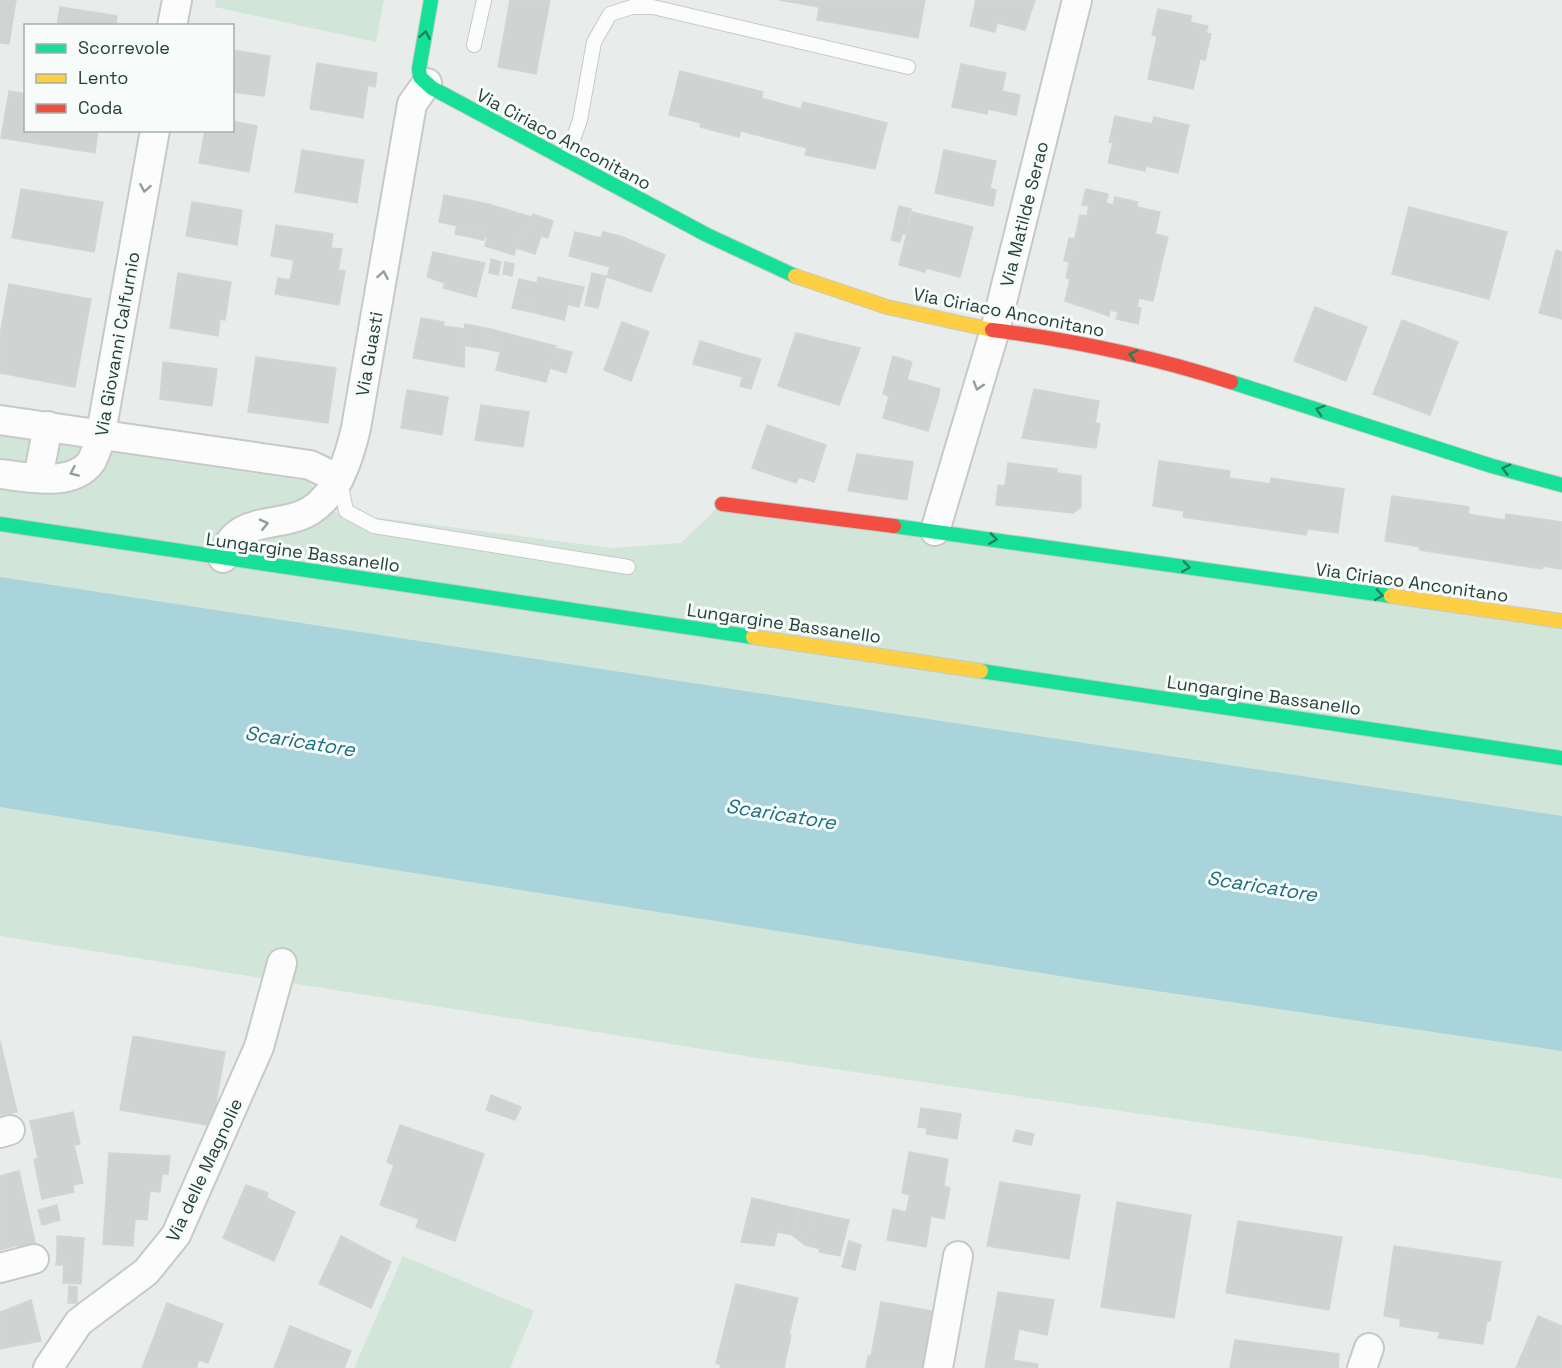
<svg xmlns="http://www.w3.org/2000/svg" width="1562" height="1368" viewBox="0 0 1562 1368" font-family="'Space Grotesk',sans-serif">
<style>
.green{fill:#d1e6d8}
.water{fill:#a9d4db}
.building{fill:#cfd4d2;stroke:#d1d6d4;stroke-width:1.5}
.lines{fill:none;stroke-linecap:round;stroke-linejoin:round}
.lane-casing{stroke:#c5cac8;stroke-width:16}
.street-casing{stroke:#c5cac8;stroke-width:32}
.fast-casing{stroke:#c3cbc8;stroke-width:16}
.slow-casing{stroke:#c3cbc8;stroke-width:16}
.jam-casing{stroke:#c3cbc8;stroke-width:16}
.lane{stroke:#fcfcfc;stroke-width:14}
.street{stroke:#fcfcfc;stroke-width:28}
.fast{stroke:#16e098;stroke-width:14}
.slow{stroke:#ffcf43;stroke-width:14}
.jam{stroke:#f24e42;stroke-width:14}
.oneway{stroke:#1e8160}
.oneway2{stroke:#909f9b}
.labels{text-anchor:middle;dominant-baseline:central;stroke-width:6;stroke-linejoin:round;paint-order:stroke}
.street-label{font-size:18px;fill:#24423a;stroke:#f7fbf9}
.water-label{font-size:20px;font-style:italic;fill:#1c6f80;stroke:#f7fbf9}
</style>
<rect width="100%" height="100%" fill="#e8edeb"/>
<path class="green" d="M216,0H384L376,42L215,7Z
M0,436L300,480L306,479L334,512L612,548L681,543L717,508L1562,622V1179L1422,1155L758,1058L0,936Z
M403,1256L534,1311L510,1368H354Z"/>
<path class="water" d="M0,577L1562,816V1051L1110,984L0,807Z"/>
<path class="building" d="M0,0H16L9,44L0,43Z
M510,0H550L536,74L498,67Z
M779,0H925L918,38L817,20L819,7Z
M976,0H1035L1025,30L997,23L995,32L970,26Z
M60,7L117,16L116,26H57Z
M1158,9L1192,16L1190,22L1208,26L1206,33L1211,34L1205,60L1200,59L1193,89L1148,79L1157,36L1152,35Z
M232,50L270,56L264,96L232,92Z
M317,63L377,73L375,87L368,85L363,118L310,109Z
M961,64L1006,73L1002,91L1020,95L1016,115L988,109L987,114L952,107Z
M680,71L763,92L761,98L801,109L803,102L887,123L875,169L805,155L807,148L741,131L739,137L700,127L701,123L669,115Z
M9,91L26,94V130H98L95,153L1,138Z
M1115,116L1152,124L1154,117L1189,125L1178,173L1146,166L1145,171L1108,163L1113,143L1109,142Z
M232,121L257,126L249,172L199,163L205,130H232Z
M302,150L364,160L357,203L295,192Z
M944,150L996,161L990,188L996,190L993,206L935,193Z
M21,189L103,202L94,252L12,238Z
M1086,189L1108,194L1106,203L1113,205L1115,197L1138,202L1137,207L1160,212L1155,234L1168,237L1153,301L1139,298L1137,307L1141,308L1138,324L1116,319L1118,312L1110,310L1109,316L1065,301L1070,279L1066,278L1080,215L1087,216L1089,206L1082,205Z
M444,195L488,204L532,217L527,233L520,231L514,255L485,246L487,238L484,237L485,232L439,222Z
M192,202L242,210L237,245L186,236Z
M899,206L911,209L905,234L893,232Z
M1409,207L1507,232L1489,299L1392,274Z
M912,212L973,227L960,277L926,268L925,272L899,265Z
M533,214L553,221L548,238L541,236L535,254L516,248L520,231L527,233Z
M276,225L333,234L331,248L342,249L338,270L345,271L339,305L275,294L278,278L290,280L294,260L271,256Z
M457,226L485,232L484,240L455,234Z
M575,232L601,238L603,232L623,237L665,255L651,292L607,277L610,267L569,256Z
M893,232L902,234L900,242L891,240Z
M1069,238L1075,239L1069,262L1064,261Z
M1556,250L1562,252V319L1539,313Z
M433,252L485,263L476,297L443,288L445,283L427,277Z
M491,259L501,262L498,275L489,273Z
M505,262L514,264L512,276L503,274Z
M178,273L231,282L225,320L220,319L218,336L170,328Z
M592,273L606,276L598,308L585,305Z
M538,277L573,285L564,320L531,312L533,305L514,300L519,279L537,283Z
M9,284L91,299L75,387L0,373V335Z
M573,285L584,287L579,307L568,304Z
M514,300L533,305L531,312L512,308Z
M1315,307L1367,327L1346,381L1294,361Z
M421,318L444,322L443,326L465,329L464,367L413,358Z
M1402,320L1458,342L1430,415L1373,394Z
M622,322L649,332L631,381L604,370Z
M465,324L491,329L486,349L462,345Z
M491,329L505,333L500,352L486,349Z
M505,333L556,346L546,382L496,370Z
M796,333L860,348L839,405L778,386Z
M700,341L749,356L743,377L693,364Z
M555,348L572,352L566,373L550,368Z
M749,356L761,359L751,389L740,386Z
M893,356L912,362L907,380L927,385L923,397L937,401L928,431L883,418L889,396L883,394Z
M256,357L336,368L328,423L248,412Z
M163,362L217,369L212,406L160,399Z
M927,385L940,389L937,401L923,397Z
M1034,389L1099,401L1095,423L1100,424L1096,448L1022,438Z
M407,390L448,397L442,435L401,428Z
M481,405L529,412L523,447L475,440Z
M767,425L826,445L814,482L799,477L796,483L752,468Z
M857,454L913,462L907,500L848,491Z
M1159,461L1230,471L1229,478L1258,482L1270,484L1271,478L1344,489L1338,533L1308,529L1306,535L1183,517L1184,511L1153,506Z
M1008,463L1057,469V473L1081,476V507L1073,513L996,505L998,485L1005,486Z
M1392,496L1469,507L1468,514L1505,520L1506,514L1562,522V569L1543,566L1542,569L1420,550V547L1385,541Z
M133,1036L225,1052L212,1126L120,1110Z
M0,1041L17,1112L0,1115Z
M491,1095L521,1107L515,1120L486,1110Z
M921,1108L961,1114L957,1139L926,1134L927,1128L918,1127Z
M73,1112L80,1144L74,1145L83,1183L73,1185L74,1192L42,1199L34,1160L38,1158L30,1121Z
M400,1125L484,1154L455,1241L416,1227L419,1219L380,1205L394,1165L387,1162Z
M1016,1130L1034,1134L1031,1145L1013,1141Z
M909,1152L948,1159L944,1186L950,1188L944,1219L931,1216L926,1247L887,1240L893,1209L906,1212L910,1195L902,1193Z
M109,1153L170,1156L168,1174H162L160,1192L150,1191L147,1220L135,1219L133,1246L103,1244Z
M19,1171L36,1246L18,1250L17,1245L0,1250V1176Z
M1000,1182L1080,1195L1069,1259L987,1246Z
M246,1185L268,1193L267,1198L295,1212L274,1261L223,1238Z
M752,1198L799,1209L792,1235L777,1232L774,1246L741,1242Z
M1117,1202L1191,1215L1174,1318L1101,1307Z
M57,1205L60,1220L42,1225L38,1210Z
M799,1209L812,1212L805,1245L792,1235Z
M812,1212L849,1220L840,1256L819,1252L820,1249L805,1245Z
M1238,1221L1342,1237L1329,1310L1226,1293Z
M57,1236L84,1238L81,1284L63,1283L64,1256L57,1255Z
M341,1236L391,1262L371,1308L319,1284Z
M849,1241L861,1245L855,1270L842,1267Z
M1394,1246L1501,1262L1490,1321L1487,1320L1483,1344L1438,1338L1440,1332L1400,1326V1319L1384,1316Z
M57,1255L64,1256L63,1265H56Z
M736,1284L798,1298L789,1334L791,1335L784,1368H720L721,1365L716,1363Z
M69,1286L77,1287V1303H68Z
M998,1292L1054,1300L1047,1335L1019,1329L1013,1360L1038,1364L1037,1368H985Z
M31,1300L41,1341L0,1349V1312Z
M881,1302L933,1311L924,1368H866L868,1356H871Z
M167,1303L223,1324L208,1363L199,1360L196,1368H142Z
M1538,1316L1562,1326V1368H1516Z
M290,1326L351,1351L344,1368H274Z
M1235,1340L1339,1354L1338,1368H1230Z"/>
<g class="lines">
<g class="lane-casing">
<path id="lane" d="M474,45L484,0
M566,159L580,120L594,42L610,14L632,7H653L908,67
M340,481L346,511L374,526L628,567"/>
</g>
<g class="street-casing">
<path id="street" d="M172,26L177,0
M0,420L310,465L339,479
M0,474C27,477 72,488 91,462C94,457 96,450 99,444L155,130
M38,478L48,426
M935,531L995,330L1077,0
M223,558C235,513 278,530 310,511C338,493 349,459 356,428L412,104L427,83
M0,1133L10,1130
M0,1268L34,1259
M48,1368L79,1322L146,1272L176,1235L259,1047L282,963
M938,1368L958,1256
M1362,1368L1369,1348"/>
</g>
<g class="fast-casing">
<path id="fast" d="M431,0L419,69L420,77L432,88L707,235L795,276
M1231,382L1492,466L1562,485
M0,524L753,637
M894,526L1391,596
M981,671L1562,758"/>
</g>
<g class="slow-casing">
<path id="slow" d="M795,276L887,307L992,330
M1391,596L1562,621
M753,637L981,671"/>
</g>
<g class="jam-casing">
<path id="jam" d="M992,330C1073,340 1153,357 1231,382
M722,504L894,526"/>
</g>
<use href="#lane" class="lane"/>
<use href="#street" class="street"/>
<use href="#fast" class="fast"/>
<use href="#slow" class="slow"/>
<use href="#jam" class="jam"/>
</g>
<defs><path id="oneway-chevron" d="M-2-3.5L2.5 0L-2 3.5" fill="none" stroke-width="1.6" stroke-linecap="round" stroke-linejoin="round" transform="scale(1.5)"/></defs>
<g class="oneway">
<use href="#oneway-chevron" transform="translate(425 35) rotate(-80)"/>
<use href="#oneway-chevron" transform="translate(1133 355) rotate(-165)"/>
<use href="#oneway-chevron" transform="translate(1320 410) rotate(-162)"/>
<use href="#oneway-chevron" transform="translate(1506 469) rotate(-165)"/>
<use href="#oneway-chevron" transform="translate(993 539) rotate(8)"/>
<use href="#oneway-chevron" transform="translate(1186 567) rotate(8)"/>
<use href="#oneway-chevron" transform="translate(1379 595) rotate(8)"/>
</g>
<g class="oneway2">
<use href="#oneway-chevron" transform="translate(145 188) rotate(100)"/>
<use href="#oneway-chevron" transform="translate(383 275) rotate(-80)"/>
<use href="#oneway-chevron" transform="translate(978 386) rotate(107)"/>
<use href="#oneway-chevron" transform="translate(74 472) rotate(156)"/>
<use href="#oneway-chevron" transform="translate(264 524) rotate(-13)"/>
</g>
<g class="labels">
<g class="street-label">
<text transform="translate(564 139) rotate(28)">Via Ciriaco Anconitano</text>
<text transform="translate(1024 214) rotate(-76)">Via Matilde Serao</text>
<text transform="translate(1009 312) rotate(11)">Via Ciriaco Anconitano</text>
<text transform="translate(117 344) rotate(-80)">Via Giovanni Calfurnio</text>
<text transform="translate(369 354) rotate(-80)">Via Guasti</text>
<text transform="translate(303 552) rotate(8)">Lungargine Bassanello</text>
<text transform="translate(1412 582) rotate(8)">Via Ciriaco Anconitano</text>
<text transform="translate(784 623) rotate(8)">Lungargine Bassanello</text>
<text transform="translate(1264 695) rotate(8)">Lungargine Bassanello</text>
<text transform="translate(204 1170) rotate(-65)">Via delle Magnolie</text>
</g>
<g class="water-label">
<text transform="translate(300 741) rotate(9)">Scaricatore</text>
<text transform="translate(781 814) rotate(9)">Scaricatore</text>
<text transform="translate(1262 886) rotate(9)">Scaricatore</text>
</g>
</g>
<rect x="24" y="24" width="210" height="108" fill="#f7fbf9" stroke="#a3b1ad" stroke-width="1.5"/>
<rect x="36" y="44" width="30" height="9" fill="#16e098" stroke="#a3b1ad" stroke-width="1.5"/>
<text x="78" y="54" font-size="18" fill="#24423a">Scorrevole</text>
<rect x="36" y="74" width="30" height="9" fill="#ffcf43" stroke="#a3b1ad" stroke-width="1.5"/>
<text x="78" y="84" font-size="18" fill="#24423a">Lento</text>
<rect x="36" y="104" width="30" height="9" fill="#f24e42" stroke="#a3b1ad" stroke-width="1.5"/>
<text x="78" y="114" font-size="18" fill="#24423a">Coda</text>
</svg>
